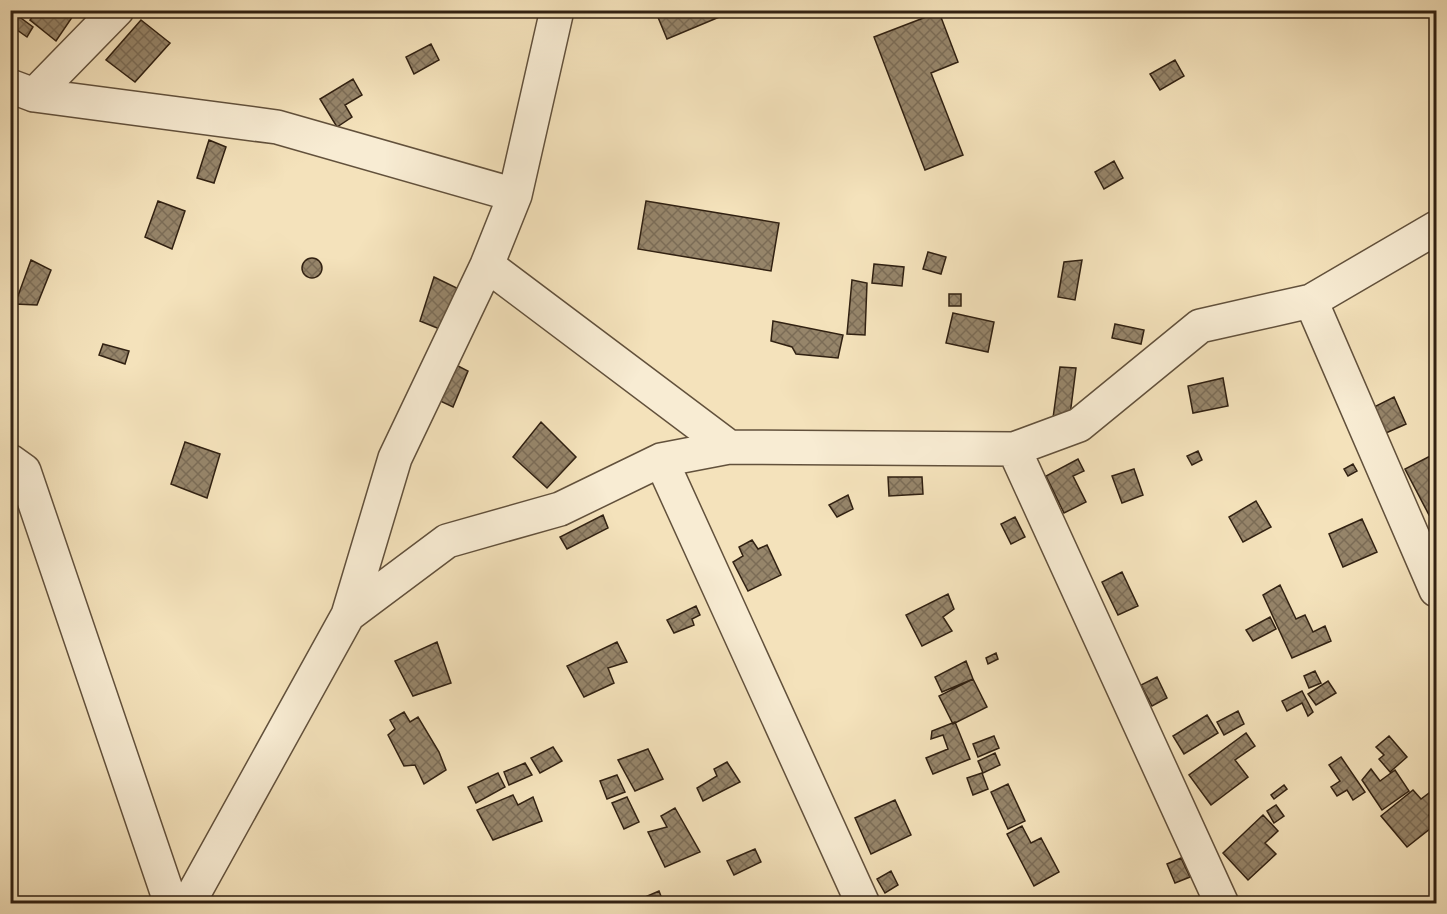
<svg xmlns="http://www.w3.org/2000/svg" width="1447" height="914" viewBox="0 0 1447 914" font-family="'IM FELL Great Primer',serif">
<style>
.building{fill:url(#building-cross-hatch);stroke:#312112;stroke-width:1.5}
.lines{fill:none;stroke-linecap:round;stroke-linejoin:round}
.minor-casing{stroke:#62513c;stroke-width:36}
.minor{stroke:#f8ecd3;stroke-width:33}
</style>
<defs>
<pattern id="building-cross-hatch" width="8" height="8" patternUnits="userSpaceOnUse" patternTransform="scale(1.5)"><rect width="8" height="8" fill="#96856a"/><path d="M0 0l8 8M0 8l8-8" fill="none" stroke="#7b6c56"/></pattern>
</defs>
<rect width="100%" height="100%" fill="#f4e2bb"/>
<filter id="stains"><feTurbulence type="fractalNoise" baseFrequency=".00333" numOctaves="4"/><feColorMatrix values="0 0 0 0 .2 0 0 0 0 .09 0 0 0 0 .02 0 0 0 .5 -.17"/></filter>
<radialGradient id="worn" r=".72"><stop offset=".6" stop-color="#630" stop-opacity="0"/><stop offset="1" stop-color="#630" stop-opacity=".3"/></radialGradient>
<path class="building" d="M37,10H77L56,41L30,20Z
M655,10H736L667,39Z
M939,12L958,62L931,73L963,155L925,170L874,37Z
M14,13L33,27L27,37L17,30L10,40V18Z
M141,20L170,43L135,82L106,60Z
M431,44L439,60L414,74L406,57Z
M1175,60L1184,76L1160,90L1150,74Z
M353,79L362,95L345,105L352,117L337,127L320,99Z
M209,140L226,147L214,183L197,178Z
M1114,161L1123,178L1104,189L1095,172Z
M158,201L185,211L172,249L145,237Z
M646,201L779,223L771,271L638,249Z
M928,252L946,257L941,274L923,269Z
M302 268a10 10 0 1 1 20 0a10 10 0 1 1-20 0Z
M31,260L51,270L37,305L15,304Z
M1082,260L1075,300L1058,297L1064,262Z
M874,264L904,267L902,286L872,283Z
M434,277L465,292L447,332L420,321Z
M852,280L867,283L865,335L847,334Z
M949,294H961V306H949Z
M953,313L994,322L988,352L946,343Z
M773,321L843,335L838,358L796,354L792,347L771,341Z
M1115,324L1144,330L1141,344L1112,338Z
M103,344L129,351L125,364L99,355Z
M456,365L468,371L453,407L438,400Z
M1060,367L1076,368L1070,415L1053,418Z
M1223,378L1228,406L1193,413L1188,386Z
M1394,397L1406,424L1386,433L1374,407Z
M541,422L576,457L547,488L513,457Z
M185,442L220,454L207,498L171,484Z
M1198,451L1202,460L1192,465L1187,456Z
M1436,453V512L1429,515L1405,469Z
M1078,459L1084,471L1073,476L1086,502L1064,513L1046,476Z
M1353,464L1357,471L1348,476L1344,469Z
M1134,469L1143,495L1122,503L1112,476Z
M888,477H922L923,494L889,496Z
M848,495L853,509L837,517L829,505Z
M1256,501L1271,527L1243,542L1229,517Z
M603,515L608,528L567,549L560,537Z
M1015,517L1025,537L1011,544L1001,524Z
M1362,519L1377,552L1343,567L1329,534Z
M752,540L758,549L767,545L781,575L748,591L733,562L743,556L739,547Z
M1122,572L1138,606L1118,615L1102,582Z
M1280,585L1296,619L1305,615L1313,632L1325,626L1331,641L1292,658L1263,595Z
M948,594L954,609L943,617L952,631L922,646L906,615Z
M696,606L700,615L692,619L694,625L674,633L667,620Z
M1270,617L1276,629L1253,641L1246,630Z
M437,642L451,683L413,696L395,661Z
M617,642L627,662L608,668L614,683L584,697L567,666Z
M996,653L998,659L988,664L986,658Z
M966,661L973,679L942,692L935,677Z
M1315,671L1321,683L1309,688L1304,676Z
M1157,677L1167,698L1152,706L1141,685Z
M973,679L987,707L953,724L939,696Z
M1328,681L1336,693L1316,705L1308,694Z
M1302,691L1313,712L1308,716L1302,703L1287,711L1282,701Z
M1238,711L1244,724L1224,735L1217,722Z
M404,712L410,722L418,717L439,752L446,770L424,784L415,765L404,766L388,735L395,729L390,720Z
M1207,715L1218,733L1184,754L1173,736Z
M955,722L970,759L933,774L926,758L948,749L943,735L931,739L932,731Z
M1246,733L1255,746L1235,760L1248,777L1211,805L1189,775Z
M994,736L999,748L978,757L973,744Z
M1389,736L1407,757L1390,772L1379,759L1384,755L1376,747Z
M553,747L562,761L540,773L531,758Z
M648,749L663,779L635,791L618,760Z
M995,753L1000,765L983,773L978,761Z
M1341,757L1365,792L1353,800L1347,790L1337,796L1331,787L1340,781L1329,765Z
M727,762L740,782L703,801L697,788L717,776L714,769Z
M525,763L532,775L509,785L504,772Z
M1371,769L1380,781L1395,770L1409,791L1382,810L1362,780Z
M498,773L505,787L476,803L468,787Z
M982,773L988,789L973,795L967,778Z
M617,775L625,792L607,799L600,781Z
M1008,784L1025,821L1008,829L991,792Z
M1284,785L1287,789L1274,799L1271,795Z
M1413,790L1421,799L1429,793L1436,802V809L1429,815L1436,824L1407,847L1381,816Z
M513,795L518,805L533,797L542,821L493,840L477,810Z
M627,797L639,822L624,829L612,803Z
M895,800L911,835L871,854L855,818Z
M1276,805L1284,816L1274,823L1267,811Z
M675,808L700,852L665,867L648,832L667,827L661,816Z
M1263,815L1278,831L1265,843L1276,854L1248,880L1223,853Z
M1022,826L1031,843L1041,838L1059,872L1034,886L1007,834Z
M755,849L761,862L734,875L727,861Z
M1181,858L1190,877L1175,883L1167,864Z
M891,871L898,885L885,893L877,879Z
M659,891L664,904H629Z"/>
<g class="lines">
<g class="minor-casing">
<path id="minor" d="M10,86L34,95L277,127L515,195
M34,95L117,10
M487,265L729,447
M1311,301L1436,590
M1014,449L1222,904
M661,460L863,904
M10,461L24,471L171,904
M348,615L395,458L487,265L515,195L557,10
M188,904L348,615L447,541L560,509L661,460L729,447L1014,449L1079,425L1200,326L1311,301L1436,228"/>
</g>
<use href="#minor" class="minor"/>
</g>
<rect width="1447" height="914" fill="none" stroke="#f4e2bb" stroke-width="36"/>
<rect x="12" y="12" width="1423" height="890" fill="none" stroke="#312112" stroke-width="3"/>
<rect x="18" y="18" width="1411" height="878" fill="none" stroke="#312112" stroke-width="1.5"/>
<rect width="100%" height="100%" filter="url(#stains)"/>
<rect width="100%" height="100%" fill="url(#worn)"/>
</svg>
